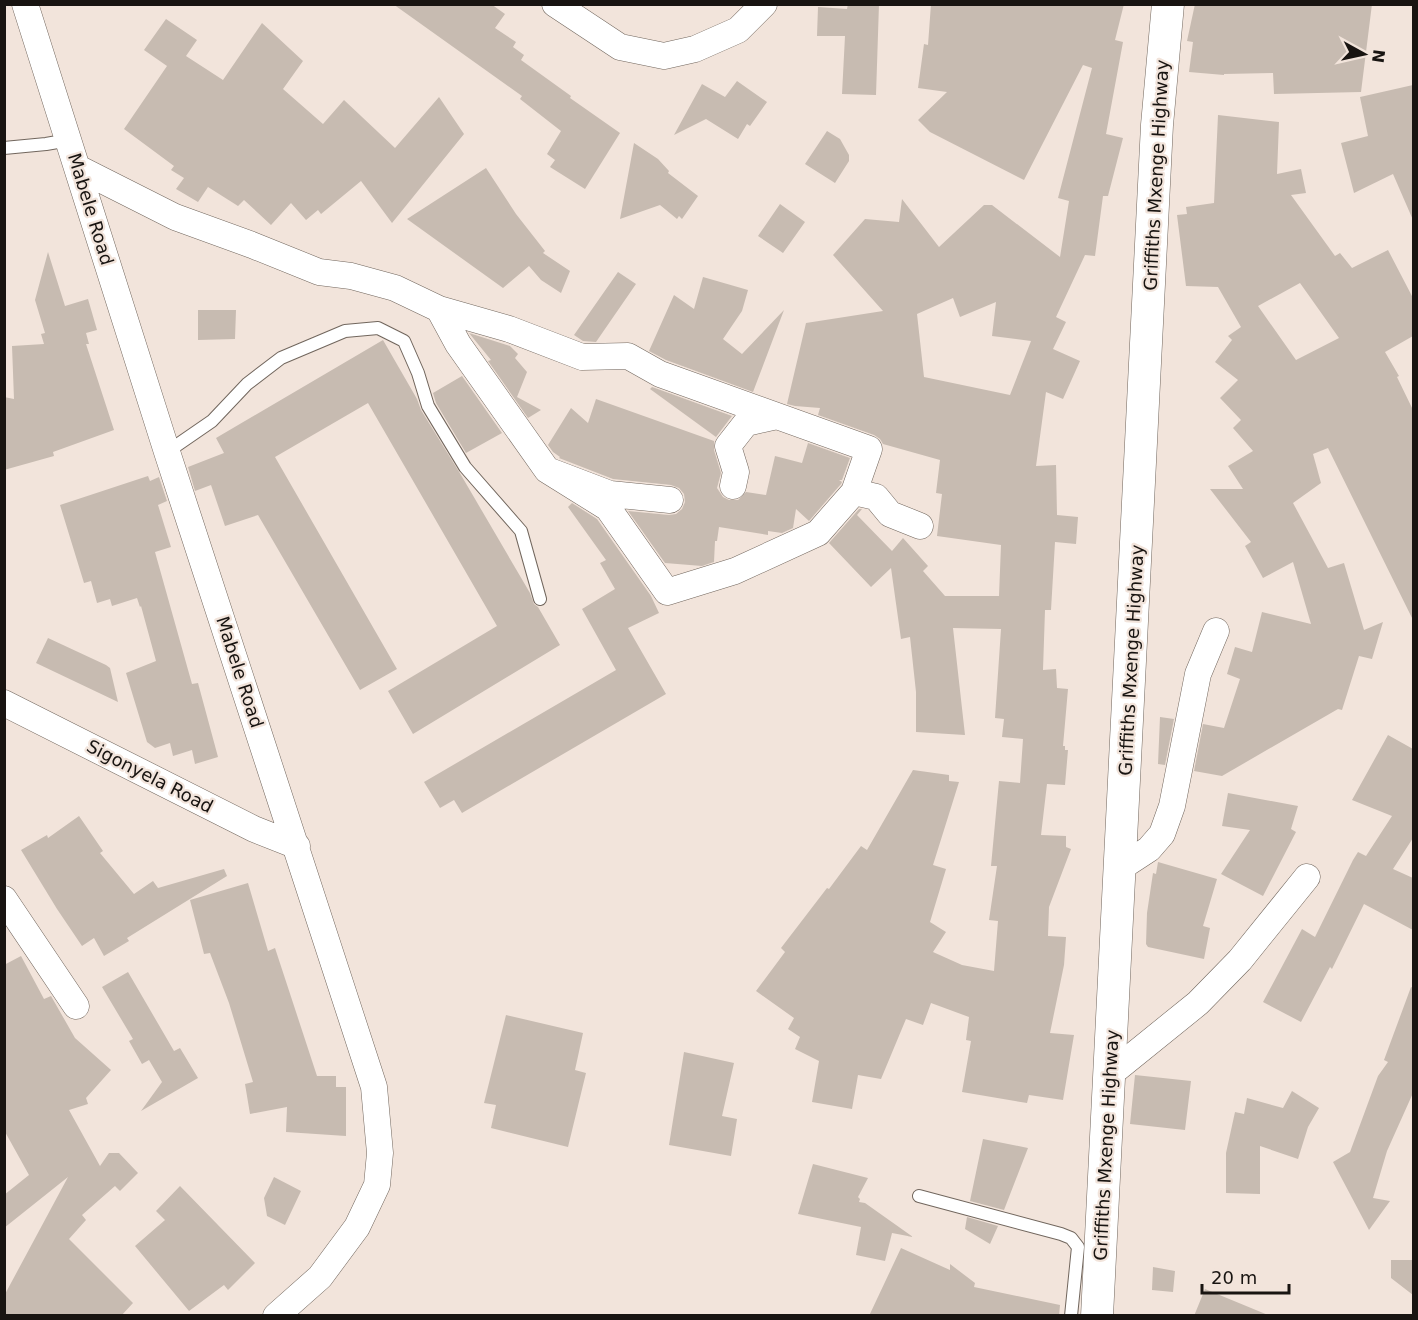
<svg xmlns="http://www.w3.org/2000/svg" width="1418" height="1320" viewBox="0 0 1418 1320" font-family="'DejaVu Sans',sans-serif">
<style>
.building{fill:#c7bbb1;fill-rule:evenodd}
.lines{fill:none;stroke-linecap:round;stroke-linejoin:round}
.service-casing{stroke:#71665d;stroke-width:14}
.minor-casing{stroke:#71665d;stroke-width:27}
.tertiary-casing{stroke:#71665d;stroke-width:33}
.service{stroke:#fff;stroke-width:12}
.minor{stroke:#fff;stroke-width:26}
.tertiary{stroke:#fff;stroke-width:32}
.labels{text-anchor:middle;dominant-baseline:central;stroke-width:4.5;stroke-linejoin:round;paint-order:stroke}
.street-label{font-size:18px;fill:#181411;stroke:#f2e4db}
</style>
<rect width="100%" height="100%" fill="#f2e4db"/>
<path class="building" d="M393,4H491L505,14L495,28L516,42L513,47L524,55L521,60L571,96L570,98L620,133L585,189L550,167L555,160L547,154L561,131L520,99L522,96Z
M848,4H879L876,95L842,94L845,36H817L818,7L847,9Z
M931,4H1124L1115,40L1123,42L1106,134L1123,138L1108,196H1103L1095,256L1085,255L1056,317L1066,322L1053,349L1080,361L1063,399L1046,392L1036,466L1056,465L1057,515L1078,517L1076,544L1055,542L1051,610H1045L1043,670L1056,669L1057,688L1068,689L1063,746H1065V750H1068L1065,785L1047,784L1041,835L1066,836V847L1071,849L1049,907L1048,936L1066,937L1064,965L1050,1033L1074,1035L1063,1100L1029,1095L1027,1103L962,1092L971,1041L966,1040L969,1017L931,1003L923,1025L906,1019L881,1079L858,1075L852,1109L812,1102L819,1061L795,1049L800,1037L788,1029L794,1018L756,991L785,952L781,948L827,888L829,889L861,846L867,850L913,770L949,775V781L959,782L933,865L946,869L930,922L946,932L933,952L962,965L994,971L998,921L989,920L997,866H991L999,781L1020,783L1023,739L1002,737L1004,719L995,718L1001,629L953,628L965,735L916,732V692L910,637L901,639L891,568L871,587L829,543L859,509H862L857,515L892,551L903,538L928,566L923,571L945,596H999L1001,545L937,536L942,494L936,493L940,460L883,444L880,439L874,435L818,415L820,408L795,406L787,404L806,323L883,311L833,255L865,219L899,222L902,199L939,247L984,205H992L1060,257L1069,201L1058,198L1092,68L1083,65L1024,180L930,132L918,120L947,92L918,88L924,44L928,45ZM953,298L960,317L996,302L992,336L1031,341L1010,395L924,377L917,314Z
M1195,4H1372L1361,92L1274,94L1273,73L1224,74V75L1189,72L1193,42L1187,41Z
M166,19L197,40L186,56L223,80L262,23L303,61L283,89L323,124L344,100L395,148L439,97L464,134L392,223L361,181L321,214L318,210L306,220L291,203L271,225L244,200L238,206L208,187L198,202L176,189L184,178L171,170L174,166L124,129L167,66L144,50Z
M737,81L767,102L750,126L747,124L738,139L706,119L674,135L702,84L725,97Z
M1413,85V220L1393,174L1354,193L1341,143L1368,136L1360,97Z
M1218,115L1279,122L1277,174L1301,169L1306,193L1291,195L1335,256L1340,253L1352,268L1388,250L1413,298V336L1385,352L1399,376L1397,377L1413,410V620L1328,448L1313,454L1321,483L1293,503L1328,568L1344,563L1364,630L1383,622L1372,659L1359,656L1342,710L1338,709L1222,776L1194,771L1203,724L1224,728L1240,679L1227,674L1235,647L1252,652L1262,612L1311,624L1293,562L1263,578L1245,546L1251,542L1210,489H1243L1228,466L1253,451L1233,428L1241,420L1220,398L1238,380L1215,362L1232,340L1228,336L1241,327L1218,287L1186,286L1177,215L1187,214L1186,207L1214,203ZM1300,283L1339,338L1296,360L1258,306Z
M827,131L840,139L849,155V161L835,183L805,164Z
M634,143L658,159L669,171L668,173L698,196L682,219L679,216L677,219L660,205L620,219Z
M486,168L516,214L545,251L543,253L570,271L561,293L541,280L529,266L503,288L407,219Z
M780,204L805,222L783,253L758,236Z
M48,252L65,306L88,299L97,330L86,333L89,344H86L114,430L53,452L54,456L4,470V397L14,399L12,346L44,344L41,334L45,333L35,300Z
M618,272L636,284L596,342L583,341L574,335Z
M703,277L748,290L742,311L723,339L742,354L784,310L753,392L666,360L649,351L674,295L694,309Z
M198,310H236L235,339L198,340Z
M469,333L510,346L518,354L515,358L527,372L517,397L541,410L528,418L488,361L491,360Z
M383,340L417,399L421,410L461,475L530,593L534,604L538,607L560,645L413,734L388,691L497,626L368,403L275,457L397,669L360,690L258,515L225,526L211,485L195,491L188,467L224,453L216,438Z
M462,376L502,433L466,453L436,403L433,393Z
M652,387L655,388L732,416L716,437L650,389Z
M596,399L714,441V450L721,473L717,488L723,497L729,500H738L746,492L766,495L775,456L802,463L808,443L850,458L842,480H839L842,482L841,484L809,521L796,509L793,528L782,533L768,531V535L719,527L717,541H715L714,562L702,566L665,563L628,511L669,515L676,514L682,509L685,502L684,494L679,488L671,485L613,479L559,458L560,457L553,452L548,445L571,408L588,423Z
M148,476L150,481L159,477L167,501L158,505L171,547L155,552L192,684L198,683L218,757L195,764L192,750L173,756L170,743L155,748L147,742L126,673L156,661L141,606L140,607L137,598L112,606L110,599L97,603L91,581L84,583L60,505Z
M572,503L597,519L651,596L659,613L628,628L666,694L462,813L454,800L440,808L424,782L616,670L582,609L615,589L600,563L606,560L568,507Z
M48,638L106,665L110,668L118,702L36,663Z
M1160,717L1174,719L1165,765L1158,764Z
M1388,735L1413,749V838L1393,869L1413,878V930L1364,904L1332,969L1330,967L1301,1022L1263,1002L1302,929L1315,937L1353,860L1358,852L1366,856L1392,816L1352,800Z
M1228,793L1298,806L1291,829L1296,832L1263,896L1221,874L1250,830L1222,826Z
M79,816L103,851L100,853L134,894L153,881L158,888L224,869L227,876L127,938L129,941L104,956L94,938L82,946L57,909L21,850L47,835L48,838Z
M1158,862L1217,879L1203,926L1210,928L1204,959L1148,947L1146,944L1147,913L1153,873L1156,874Z
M248,883L268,951L275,948L317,1076H336V1087H346V1136L286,1132L287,1107L250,1114L245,1084L253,1082L229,1003L210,953L204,954L190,900Z
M21,956L44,999L51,996L75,1038L111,1070L86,1098L88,1104L69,1110L100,1166L109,1153H119L138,1173L120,1191L115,1186L82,1215L86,1220L69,1239L133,1303L121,1316H4V1296L68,1177L4,1228V1195L29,1175L4,1130V965Z
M128,972L174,1051L180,1048L198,1078L141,1111L162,1082L149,1060L142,1064L129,1041L133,1039L102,987Z
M1411,987L1413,988V1093L1387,1151L1373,1198L1390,1201L1369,1230L1333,1162L1350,1152L1378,1076L1388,1062L1384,1060Z
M506,1015L583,1033L575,1070L586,1073L568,1147L491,1128L496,1105L484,1103Z
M684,1052L734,1063L722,1116L737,1119L731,1156L669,1145Z
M1135,1075L1191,1081L1185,1130L1130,1124Z
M1292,1091L1319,1108L1308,1127L1298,1159L1260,1146V1194L1226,1193V1153L1235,1112L1244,1114L1247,1098L1283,1108Z
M983,1139L1028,1148L1004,1210L970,1201Z
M813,1164L868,1178L858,1197L860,1199L859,1202L865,1203L913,1237L892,1233L885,1261L856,1255L861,1227L798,1214Z
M274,1177L301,1191L285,1225L267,1216L264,1198Z
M180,1186L255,1263L228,1290L224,1285L189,1311L135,1246L165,1220L156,1211Z
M967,1217L998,1226L990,1244L965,1229Z
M901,1248L950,1270V1264L975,1283L974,1287L1060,1305L1059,1316H869Z
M1391,1260H1413V1295L1391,1278Z
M1153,1267L1175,1271L1173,1292L1152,1290Z
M1205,1289L1268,1315L1267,1316H1194Z"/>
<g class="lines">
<g class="service-casing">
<path id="service" d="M4,148L46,144L69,140
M167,452L212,421L247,384L281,358L345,331L378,328L404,341L418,373L428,406L465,467L521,531L540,599
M919,1196L1061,1234L1071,1238L1078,1247L1071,1316"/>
</g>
<g class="minor-casing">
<path id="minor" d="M25,4L167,452L374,1087L380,1153L377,1185L357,1227L320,1277L276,1316
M555,4L620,47L664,56L695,49L738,30L764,4
M78,168L175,217L252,245L319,272L351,276L395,288L439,309L509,329L582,357L628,356L660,374L869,449L854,492L876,497L890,514L920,526
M439,309L458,344L547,470
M733,486L736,472L728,446L746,423L777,416
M670,500L610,494L547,470L608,508L667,592L735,571L818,533L854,492
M4,703L254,829L297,846
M1120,868L1149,849L1162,834L1172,806L1198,674L1216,631
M4,899L76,1006
M1109,1075L1198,1003L1240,960L1307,877"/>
</g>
<g class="tertiary-casing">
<path id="tertiary" d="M1097,1316L1157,125L1168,4"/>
</g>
<use href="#service" class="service"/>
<use href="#minor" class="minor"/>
<use href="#tertiary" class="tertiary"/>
</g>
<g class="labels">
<g class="street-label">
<text transform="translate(1156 175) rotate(-87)">Griffiths Mxenge Highway</text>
<text transform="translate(91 209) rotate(73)">Mabele Road</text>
<text transform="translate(1131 660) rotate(-87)">Griffiths Mxenge Highway</text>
<text transform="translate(240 672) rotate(72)">Mabele Road</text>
<text transform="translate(150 776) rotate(27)">Sigonyela Road</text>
<text transform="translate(1106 1145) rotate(-87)">Griffiths Mxenge Highway</text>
</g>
</g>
<rect width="1418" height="1320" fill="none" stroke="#181411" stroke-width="12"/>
<g transform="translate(1364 54) rotate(98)" stroke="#f2e4db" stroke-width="4.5" paint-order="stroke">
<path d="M0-4.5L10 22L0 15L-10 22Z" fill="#181411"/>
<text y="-9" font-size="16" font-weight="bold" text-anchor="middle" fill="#181411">N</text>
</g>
<path d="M1202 1284v9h87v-9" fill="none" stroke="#181411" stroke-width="3"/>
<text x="1211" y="1284" font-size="18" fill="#181411" stroke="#f2e4db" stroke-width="4.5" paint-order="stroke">20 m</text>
</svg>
